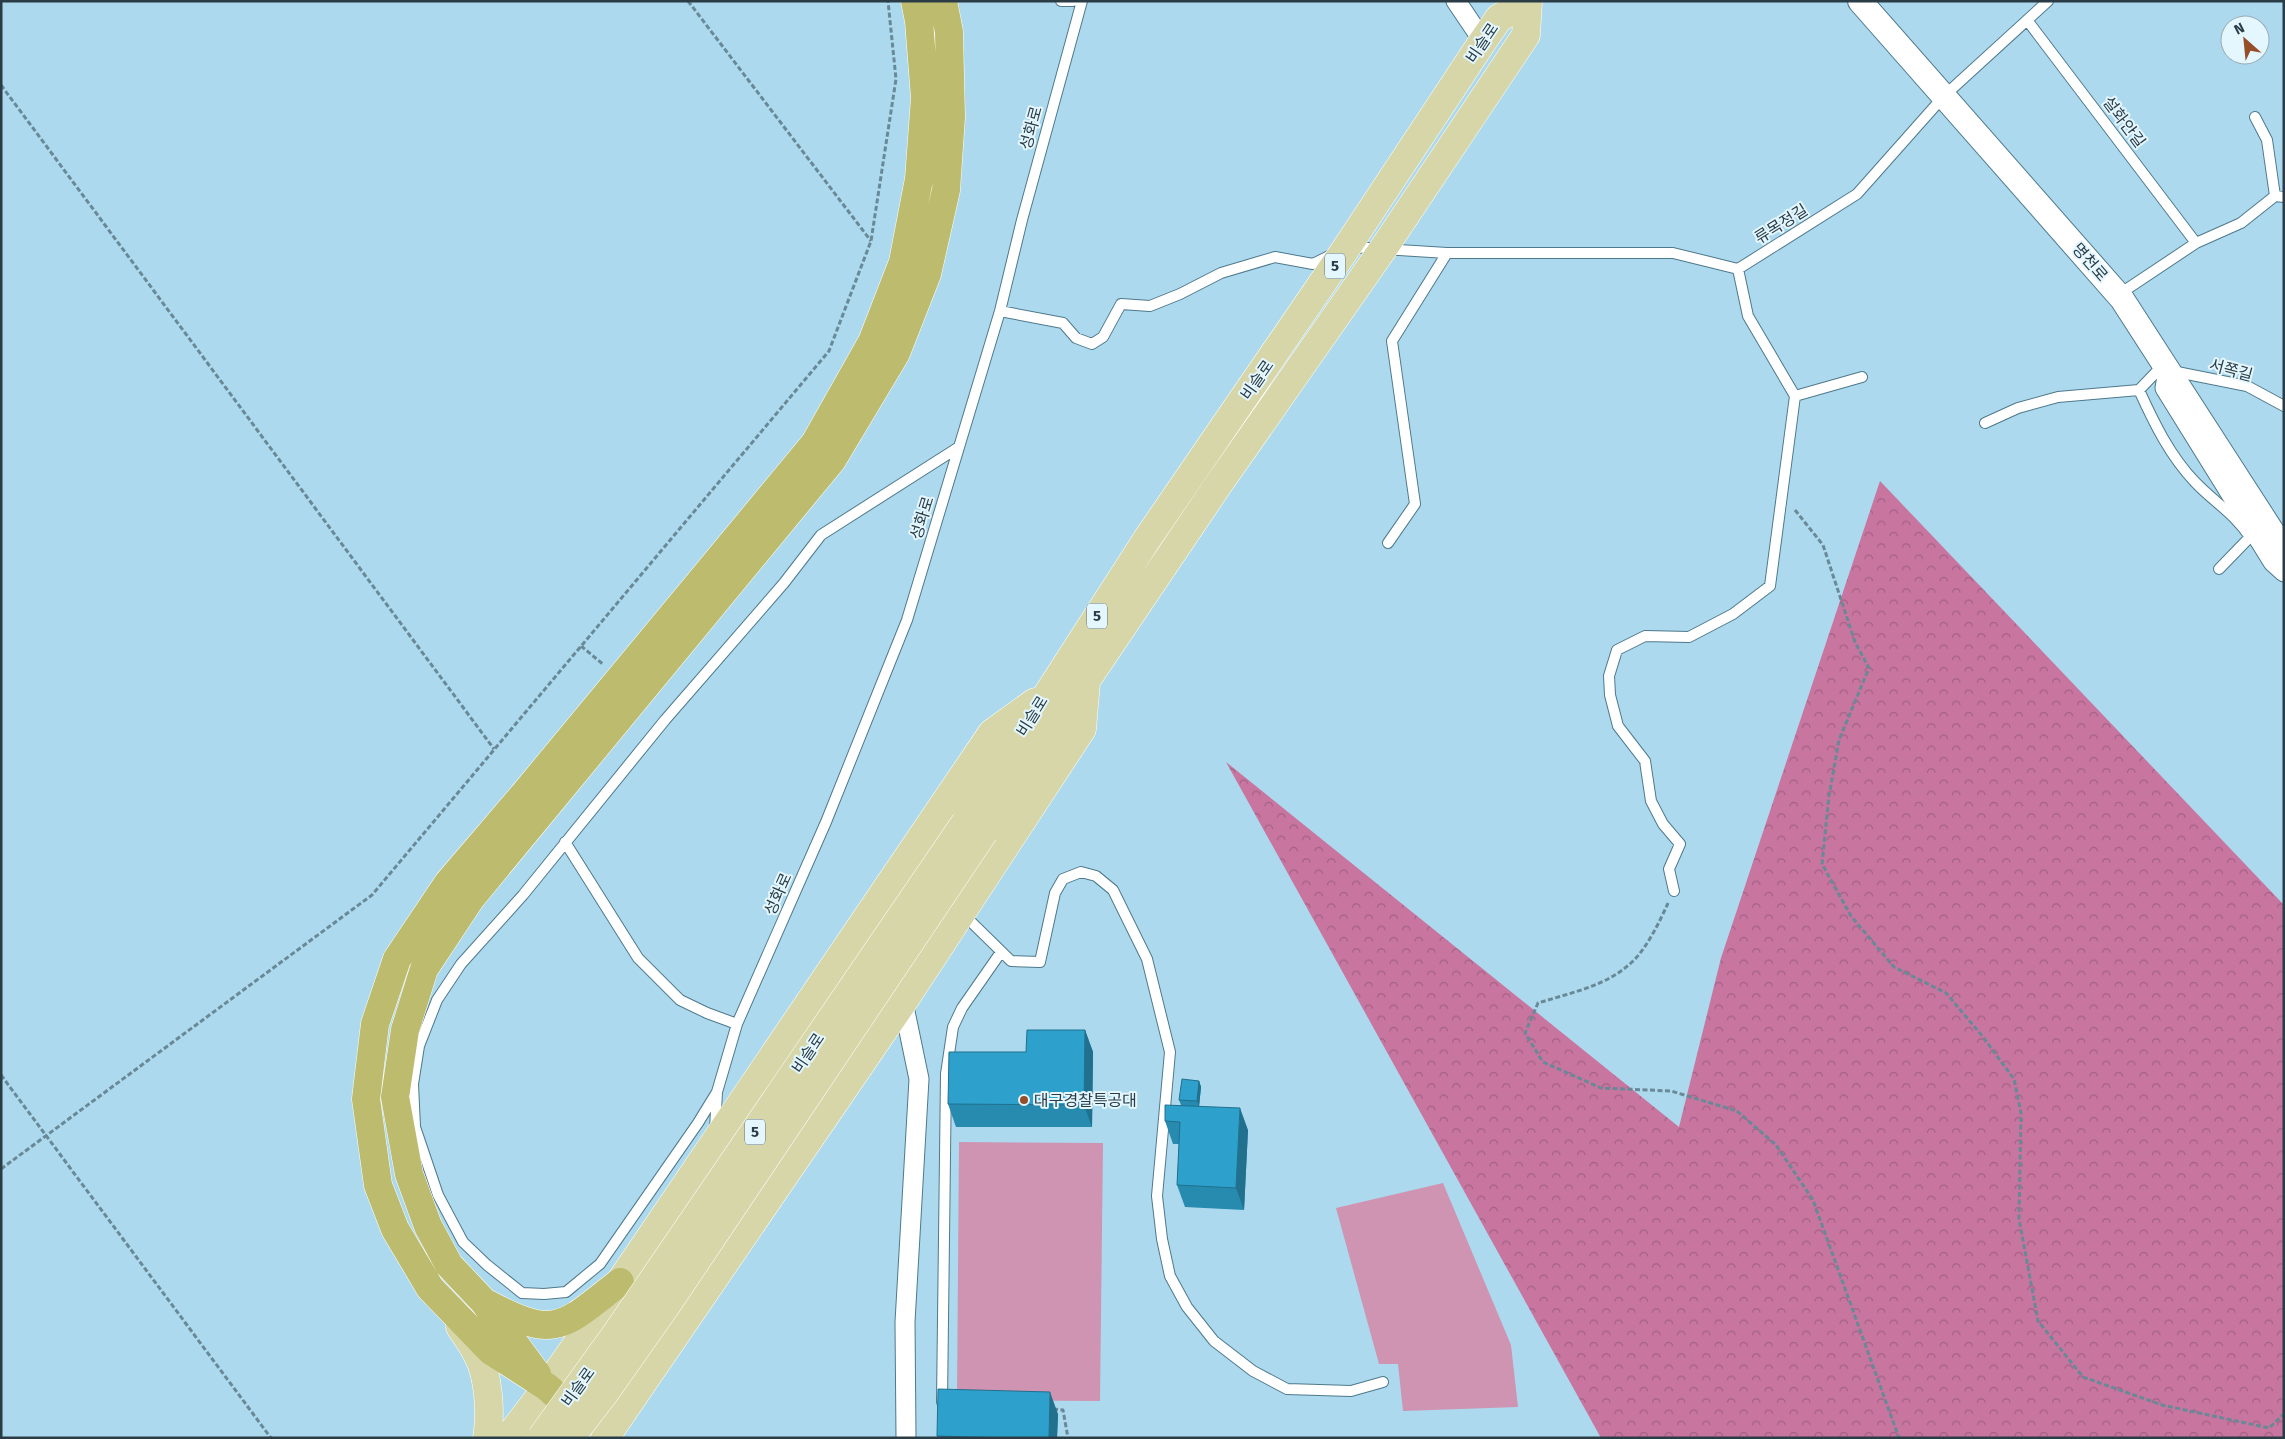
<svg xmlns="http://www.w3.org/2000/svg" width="2285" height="1439" viewBox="0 0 2285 1439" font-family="'Fira Sans','Noto Sans KR',sans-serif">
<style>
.grass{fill:#cf94b1}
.forest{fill:url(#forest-crowns)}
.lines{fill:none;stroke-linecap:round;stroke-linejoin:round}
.service-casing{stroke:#4e798c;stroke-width:12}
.minor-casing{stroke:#4e798c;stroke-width:21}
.tertiary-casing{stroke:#4e798c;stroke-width:26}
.primary-casing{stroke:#fff;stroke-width:29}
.motorway-casing{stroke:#fff;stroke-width:29}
.path{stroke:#698997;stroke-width:3;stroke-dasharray:5 2.5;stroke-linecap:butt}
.service{stroke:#fff;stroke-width:10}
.minor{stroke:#fff;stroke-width:19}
.tertiary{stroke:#fff;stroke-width:24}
.primary{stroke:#d7d6a8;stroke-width:28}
.motorway{stroke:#bcbb6e;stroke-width:28}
.primary-bridge-casing{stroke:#fff;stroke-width:29;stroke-linecap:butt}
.primary-bridge{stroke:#d7d6a8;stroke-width:28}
.wall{fill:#278aaf}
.shaded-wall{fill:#20708e}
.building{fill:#2da0cb;stroke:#20708e}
.poi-dot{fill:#954e27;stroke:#e4f6fe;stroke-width:2}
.labels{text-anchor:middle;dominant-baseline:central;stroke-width:4;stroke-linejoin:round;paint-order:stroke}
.shield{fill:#e4f6fe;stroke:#62747c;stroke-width:1}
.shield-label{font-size:15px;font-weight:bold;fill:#2a3c45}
.street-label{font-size:16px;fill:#2a3c45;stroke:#e4f6fe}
.poi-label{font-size:16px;fill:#2a3c45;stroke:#e4f6fe;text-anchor:start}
</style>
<defs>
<pattern id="forest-crowns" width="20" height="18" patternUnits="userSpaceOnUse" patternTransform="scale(1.25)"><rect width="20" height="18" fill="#c875a0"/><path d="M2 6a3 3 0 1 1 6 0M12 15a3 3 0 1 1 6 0" fill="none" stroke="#a36184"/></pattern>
</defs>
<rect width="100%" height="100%" fill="#acd9ee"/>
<path class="grass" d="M959,1142L1103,1143L1100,1401L957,1400Z
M1443,1183L1511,1345L1518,1407L1403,1411L1398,1364H1379L1336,1208Z"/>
<path class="forest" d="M1880,481L2284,905V1438H1601L1226,762L1679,1127L1721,958Z"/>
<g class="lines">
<g class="service-casing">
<path id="service" d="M1061,1H1073
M2027,20L2196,243
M2255,117L2267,140L2275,196
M1351,247L1447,253H1673L1738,269L1857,194L1944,96L2048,1
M2118,295L2196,243L2241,223L2275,196L2284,197
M1000,311L1063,323L1076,338L1092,344L1103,337L1121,304L1150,306L1180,294L1221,273L1275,257L1313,264L1333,254
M2172,371L2247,386L2284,406
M2139,390C2154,423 2170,456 2195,482C2215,503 2233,512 2250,537L2219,569
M1795,396L1862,377
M1985,423L2018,408L2058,397L2139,390L2164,364
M1388,543L1415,504L1392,341L1447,253
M565,842L638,958L680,1000L707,1013L737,1024
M1674,891L1669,869L1680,844L1663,824L1651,801L1645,761L1618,726L1610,695L1609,676L1617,650L1645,636L1689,637L1733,614L1770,586L1795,396L1748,316L1738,269
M962,913L1011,961L1040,962L1055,893L1063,879L1081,872L1096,876L1113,890L1147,959L1170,1052L1157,1196L1162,1239L1170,1276L1187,1307L1214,1341L1253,1371L1287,1389L1351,1391L1383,1382
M717,1092L698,1123L600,1264L566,1292L544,1294L522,1293L487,1265L463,1242L438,1195L415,1127L413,1084L419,1046L437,1000L461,964L523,895L665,720L784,583L821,535L959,447
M715,1129L717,1092L737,1024L826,822L907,620L1000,311L1022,220L1082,1
M942,1402L946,1074L953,1027L962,1008L1001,952"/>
</g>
<g class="minor-casing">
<path id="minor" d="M1456,1L1483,41
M2168,370L2165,388L2273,562L2284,572
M903,1002L919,1079L905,1322L906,1438"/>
</g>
<g class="tertiary-casing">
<path id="tertiary" d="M1860,1L2122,299L2284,550"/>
</g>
<g class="primary-casing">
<path id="primary" d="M965,823L1147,539L1347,247L1483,41L1499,18L1528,1
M984,832L1216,488L1383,249L1526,35L1528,2
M460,1327C466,1336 472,1344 477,1354C489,1375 491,1414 487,1438
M508,1438L547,1387L620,1282L992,733L1035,702
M605,1438L903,1002L1082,729L1086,682"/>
</g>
<g class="motorway-casing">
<path id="motorway" d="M488,1304C557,1341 563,1326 620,1282
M537,1374L484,1302L449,1265L428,1226L409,1174L395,1097L405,1030L424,969L471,898L832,460L896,353L927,274L946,190L951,117L949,32L943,1
M583,1419L547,1387L491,1351L430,1288L395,1229L378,1185L366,1099L375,1024L397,959L448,883L525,793L815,443L872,342L903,262L919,179L925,98L919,21L915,1"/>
</g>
<path class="path" d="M688,1L871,241
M1,85L494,749
M1795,510L1823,545L1855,642L1869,668L1839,740L1829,796L1822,864L1851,916L1894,967L1946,993L1983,1037L2014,1079L2021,1113L2019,1219L2038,1321L2083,1377L2162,1405L2269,1428L2284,1414
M581,646L604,665
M1668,903C1660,921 1647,948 1632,962C1607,986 1570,993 1538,1003L1525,1033L1543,1062L1601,1088L1671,1091L1737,1111L1776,1145L1813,1200L1899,1438
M1,1075L271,1438
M1,1169L372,895L829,351L871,241L896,79L888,1
M1053,1409L1063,1410L1068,1438"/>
<use href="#service" class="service"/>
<use href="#minor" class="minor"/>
<use href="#tertiary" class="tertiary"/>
<use href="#primary" class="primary"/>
<use href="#motorway" class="motorway"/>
<g class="primary-bridge-casing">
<path id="primary-bridge" d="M541,1438L618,1331L965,823
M570,1438L604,1394L666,1306L984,832"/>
</g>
<use href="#primary-bridge" class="primary-bridge"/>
</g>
<path class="wall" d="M1085,1030L1093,1052L1092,1127H956L948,1104L1026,1052Z
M1199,1081L1201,1087L1199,1106L1248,1130L1244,1210L1185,1207L1177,1185L1179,1144H1173L1165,1121L1181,1105L1179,1100Z
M1058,1414L1057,1438H937V1436Z"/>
<path class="shaded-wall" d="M1085,1030L1093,1052L1092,1127L1084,1105Z
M1199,1081L1201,1087L1199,1107L1197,1101Z
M1240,1108L1248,1130L1244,1210L1236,1188Z
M1050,1392L1058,1414L1057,1438H1049Z"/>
<path class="building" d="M1027,1030H1085L1084,1105L948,1104L949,1052H1026Z
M1182,1079L1199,1081L1197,1101L1179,1100Z
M1165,1105L1240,1108L1236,1188L1177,1185L1180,1122L1165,1121Z
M938,1389L1050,1392L1049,1438H1006L937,1436Z"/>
<circle class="poi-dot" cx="1024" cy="1100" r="5"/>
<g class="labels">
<g class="shield">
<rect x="1325" y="253.5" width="20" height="25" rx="4"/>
<rect x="1087" y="603.5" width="20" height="25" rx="4"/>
<rect x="745" y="1119.5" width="20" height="25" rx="4"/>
</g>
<g class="shield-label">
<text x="1335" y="266">5</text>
<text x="1097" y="616">5</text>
<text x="755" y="1132">5</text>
</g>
<g class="street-label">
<text transform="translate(1482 43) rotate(-56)">비슬로</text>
<text transform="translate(2124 122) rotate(53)">설화안길</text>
<text transform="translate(1031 128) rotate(-75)">성화로</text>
<text transform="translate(1781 224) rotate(-32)">류목정길</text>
<text transform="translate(2090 262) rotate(49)">명천로</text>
<text transform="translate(2231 370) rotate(15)">서쪽길</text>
<text transform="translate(1257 380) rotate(-55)">비슬로</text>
<text transform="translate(922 518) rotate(-73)">성화로</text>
<text transform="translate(1032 716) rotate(-58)">비슬로</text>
<text transform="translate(778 894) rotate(-66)">성화로</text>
<text transform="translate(808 1053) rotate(-56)">비슬로</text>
<text transform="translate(578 1387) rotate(-54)">비슬로</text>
</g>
<g class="poi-label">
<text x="1034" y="1100">대구경찰특공대</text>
</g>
</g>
<rect width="2285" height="1439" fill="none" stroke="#2a3c45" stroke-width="5"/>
<g transform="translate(2245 40) rotate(333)"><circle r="24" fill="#e4f6fe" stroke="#9aacb4"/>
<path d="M0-4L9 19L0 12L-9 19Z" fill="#954e27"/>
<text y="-8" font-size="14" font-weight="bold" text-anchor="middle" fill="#2a3c45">N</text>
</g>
</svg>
